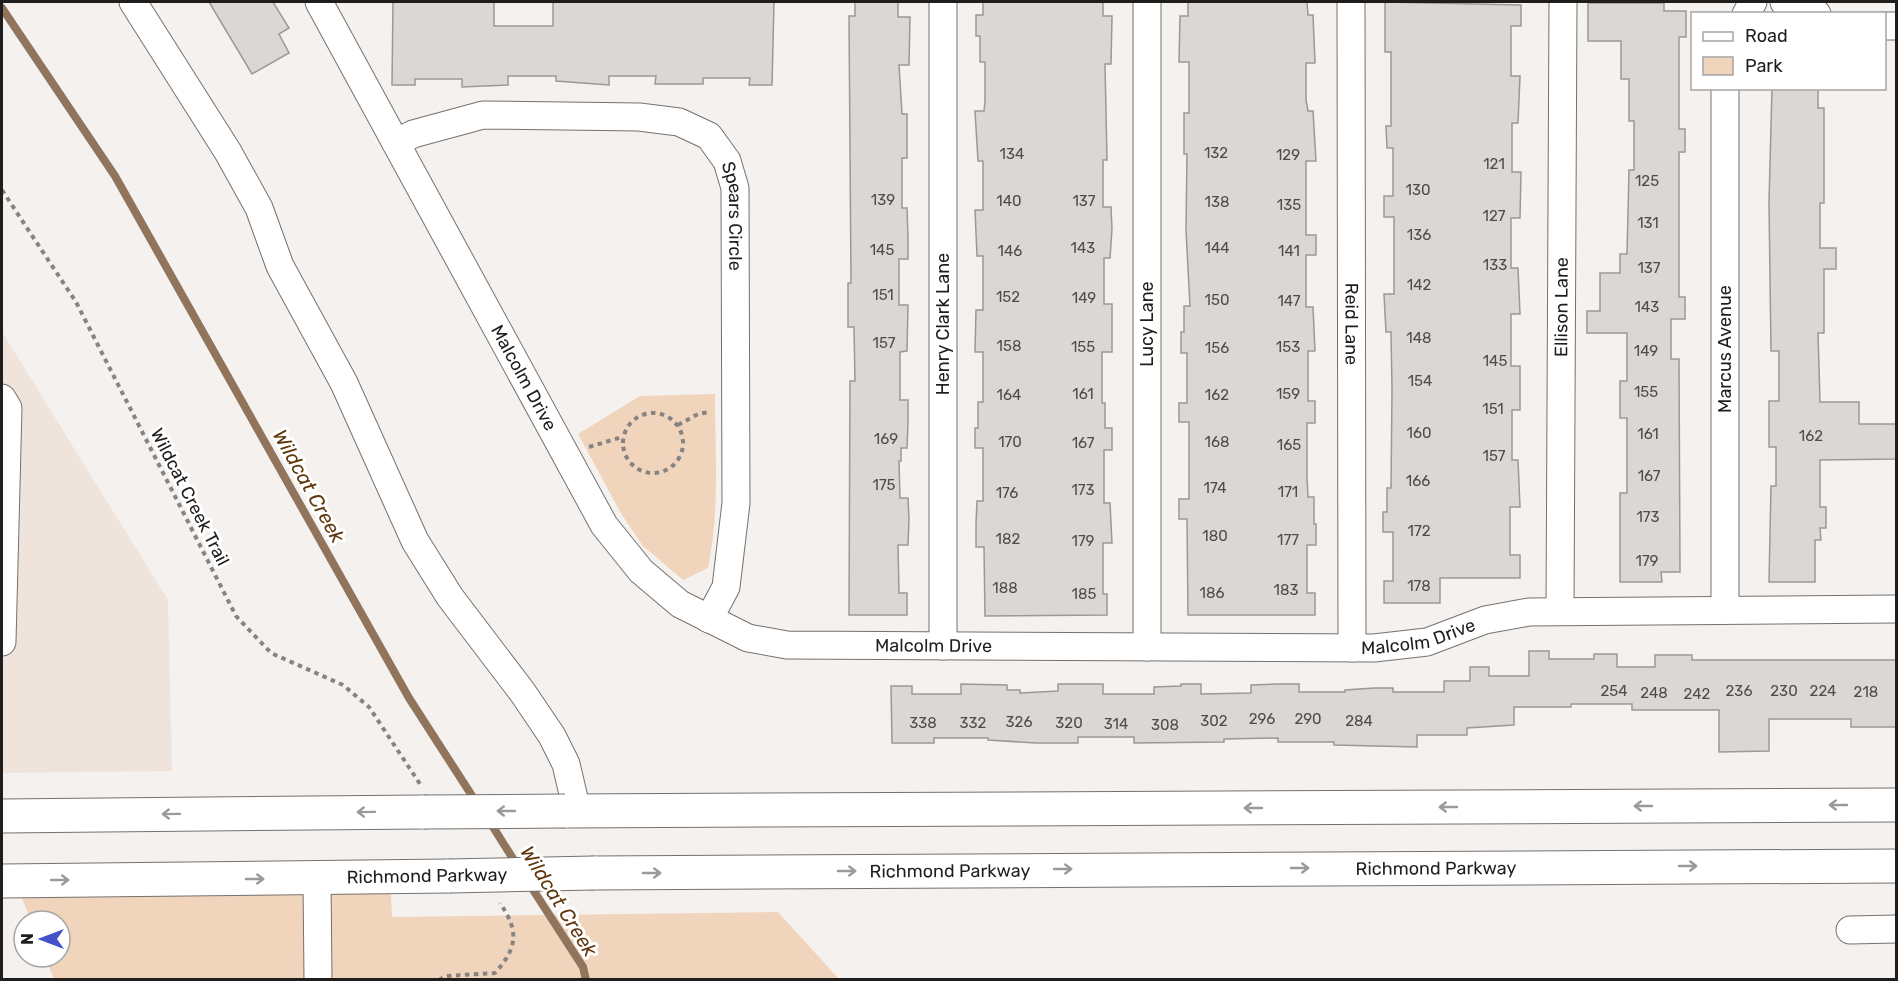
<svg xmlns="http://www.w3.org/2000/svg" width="1898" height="981" viewBox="0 0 1898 981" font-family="Rubik,sans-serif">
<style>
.built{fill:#efe4dc}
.green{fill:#f1d4bc}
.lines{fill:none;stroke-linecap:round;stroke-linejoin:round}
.stream{stroke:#91745c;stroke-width:8}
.building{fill:#dbd7d4;stroke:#9c9895;stroke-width:1.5}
.minor-casing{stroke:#75716e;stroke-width:29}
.highway-casing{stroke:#75716e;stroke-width:35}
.path{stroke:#868381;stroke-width:4;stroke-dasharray:4.5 4.5;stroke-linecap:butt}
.minor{stroke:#fff;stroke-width:27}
.highway{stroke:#fff;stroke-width:33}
.highway-bridge-casing{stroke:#75716e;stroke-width:35;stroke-linecap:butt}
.highway-bridge{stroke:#fff;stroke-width:33}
.oneway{stroke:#9b9a99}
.labels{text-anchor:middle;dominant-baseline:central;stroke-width:6;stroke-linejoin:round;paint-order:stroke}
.number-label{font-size:15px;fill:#4f4c4b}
.street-label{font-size:18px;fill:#201e1d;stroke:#fff}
.water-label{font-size:20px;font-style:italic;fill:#60380e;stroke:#fff}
</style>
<rect width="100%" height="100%" fill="#f5f1ee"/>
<path class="built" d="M2,332L168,600L172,771L2,773Z"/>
<path class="green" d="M715,394C715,452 720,511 708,568L683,580L643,546L622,515L578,434L640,396Z
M390,876L392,917L778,912L839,979H54L45,957H60V921H31L15,880Z"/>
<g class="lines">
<path class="stream" d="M2,8L115,176L409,698L476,802
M488,819L517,865
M528,882L583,967L586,980"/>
</g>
<path class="building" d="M209,2H273L289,28L279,34L289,53L252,74Z
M393,2H494V26H553V2H774L772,85H749L750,78H703V84H655L656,76H609V85L556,81V76H508V85L462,87V79H415V85H392Z
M855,2H898V17H910L909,65H899L902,114H907V158H902V208H907L908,237V259H899V305H908L907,351L900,352V400H908V422L907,448H901V461H899L900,498H908L909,519L908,545H898L899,593H907V615H849L850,381H855L854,327H848V283H851L849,16H855Z
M983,2H1103V16H1112L1111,64H1105L1107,160H1103V207H1111L1112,229L1110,258H1104V304H1112V352H1102V403H1105V428H1112V450H1104V503H1110L1112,543H1103V594H1107V615L985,616L984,547H976V524L977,501H983V448H975V428H978V402H983V352H975L976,310H983V256H977L975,210H983V161H978L975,111H984L985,101V62H980V36H976V15H983Z
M1188,2H1307L1308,15H1313L1315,63H1306V100L1308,111H1313L1316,161H1306V235H1316V255H1306V307H1313L1315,351H1308V401H1315V423H1307V477L1308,497H1314V524H1316V545H1307V593H1315V615H1188L1187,519H1179V499H1189V422H1179V403H1187V353H1181V332H1184V306H1190L1186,230L1187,154H1184V113H1189V62H1179L1180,16H1188Z
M1385,2L1521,5V26H1511V76H1520L1518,123H1512V172H1521L1520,218H1511V268H1518L1520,314H1511V366H1520V410H1512V460H1518L1520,507H1510V555H1520V578H1440V603H1384V581H1393V532H1383V512H1387V488H1391L1392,390L1391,332H1386L1384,294H1394V217H1384V196H1393V148H1387L1386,126H1391V52H1385Z
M1588,3H1664V11H1686V37H1679V129H1685V152H1679V297H1685V319H1671V359H1679L1680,572H1661L1662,582H1620V493H1627V418H1620V381H1627V333H1587V311H1600V273H1620V254H1627L1629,170H1634V121H1629V79H1621V41H1588Z
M1772,88H1818V108H1824V203H1820V248H1836V269H1824V333H1818L1820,402H1859V424H1896V459L1820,460V507H1826V528H1820L1821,540H1815V582H1769L1771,486H1776V447H1769V401H1779V351H1771L1769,203Z
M1529,651H1549V659H1594V654H1617V667H1655V655H1692V660H1896V727H1851V719H1769V751L1719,752V710H1632V704H1571V707H1514V725L1467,728V735H1417V747L1334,745V742H1278V738L1224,739V742L1134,743V737H1078V743H1036L988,740V738H934V743H892L891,686H912V694H961V684L1007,685V690H1020V693L1058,691V684H1103V694H1154V687L1181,686V684H1201V694L1251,693V685L1277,684H1299V692H1345V690L1374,688H1393V692H1444V681H1470V667H1489V676H1529Z"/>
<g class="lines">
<g class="minor-casing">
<g id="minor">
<path d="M133,2L228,152L259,208L280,266L344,383L415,541L450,597L523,693L552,736L566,764L577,811"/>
<path id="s1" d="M319,2L604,525L641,571L680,604L748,638L787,645L1374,648L1427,642L1485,620L1529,612L1896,609"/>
<path d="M943,2V646"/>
<path d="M1147,2V647"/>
<path id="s2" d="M1351,2L1352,648"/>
<path d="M1784,2L1817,14"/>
<path d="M1746,14L1753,2"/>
<path d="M1884,26H1896"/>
<path id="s3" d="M396,143L413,134L483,115L639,117L679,122L709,136L727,161L735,188L736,503L726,587L709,619"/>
<path d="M2,398L8,408L2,642"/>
<path d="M1725,610V88"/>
<path id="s4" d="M1560,611L1563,2"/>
<path d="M317,879L318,980"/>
<path d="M1850,930L1896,929"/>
</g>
</g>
<g class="highway-casing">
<g id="highway">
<path d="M565,811L1896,805"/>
<path d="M2,816L424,812"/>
<path id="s5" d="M594,873L1896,866"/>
<path d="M2,881L449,876"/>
</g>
</g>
<path class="path" d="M2,190L76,302L236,616L271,653L343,685L369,707L420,784
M623 443a30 30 0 1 1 60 0a30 30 0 1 1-60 0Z
M678,425L698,414L710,412
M589,447L622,437
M439,980L446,976L495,973C518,947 519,931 500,903"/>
<use href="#minor" class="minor"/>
<use href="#highway" class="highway"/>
<g class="highway-bridge-casing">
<path id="highway-bridge" d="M424,812L565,811
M449,876L594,873"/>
</g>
<use href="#highway-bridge" class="highway-bridge"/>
</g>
<defs><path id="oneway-shaft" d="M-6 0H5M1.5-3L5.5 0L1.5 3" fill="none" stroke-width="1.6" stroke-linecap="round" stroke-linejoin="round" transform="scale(1.5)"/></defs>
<g class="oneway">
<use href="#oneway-shaft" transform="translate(1838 805) rotate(180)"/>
<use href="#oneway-shaft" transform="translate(1643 806) rotate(180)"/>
<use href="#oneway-shaft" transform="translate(1448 807) rotate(180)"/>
<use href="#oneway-shaft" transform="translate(1253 808) rotate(180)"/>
<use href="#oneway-shaft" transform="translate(506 811) rotate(180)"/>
<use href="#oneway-shaft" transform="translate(366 812) rotate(179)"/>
<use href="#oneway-shaft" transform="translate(171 814) rotate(179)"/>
<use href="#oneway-shaft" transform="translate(1688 866)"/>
<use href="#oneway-shaft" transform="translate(1300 868)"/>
<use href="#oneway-shaft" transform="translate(1063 869)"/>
<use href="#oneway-shaft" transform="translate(847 871)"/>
<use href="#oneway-shaft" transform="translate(652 873)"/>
<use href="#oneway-shaft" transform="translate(255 879)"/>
<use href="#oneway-shaft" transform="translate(60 880)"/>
</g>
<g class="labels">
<g class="number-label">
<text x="1216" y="153">132</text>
<text x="1012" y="154">134</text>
<text x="1288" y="155">129</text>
<text x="1494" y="164">121</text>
<text x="1647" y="181">125</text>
<text x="1418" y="190">130</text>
<text x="883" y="200">139</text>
<text x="1009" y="201">140</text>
<text x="1084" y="201">137</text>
<text x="1217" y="202">138</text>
<text x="1289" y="205">135</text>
<text x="1494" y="216">127</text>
<text x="1648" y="223">131</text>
<text x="1419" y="235">136</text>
<text x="1083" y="248">143</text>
<text x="1217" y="248">144</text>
<text x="882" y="250">145</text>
<text x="1010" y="251">146</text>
<text x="1289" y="251">141</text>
<text x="1495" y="265">133</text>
<text x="1649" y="268">137</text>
<text x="1419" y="285">142</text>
<text x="883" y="295">151</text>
<text x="1008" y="297">152</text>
<text x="1084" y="298">149</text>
<text x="1217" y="300">150</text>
<text x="1289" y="301">147</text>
<text x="1647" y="307">143</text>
<text x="1419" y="338">148</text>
<text x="884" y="343">157</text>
<text x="1009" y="346">158</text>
<text x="1083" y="347">155</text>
<text x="1288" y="347">153</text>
<text x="1217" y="348">156</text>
<text x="1646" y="351">149</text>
<text x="1495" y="361">145</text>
<text x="1420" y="381">154</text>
<text x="1646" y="392">155</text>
<text x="1083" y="394">161</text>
<text x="1288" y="394">159</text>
<text x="1009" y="395">164</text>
<text x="1217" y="395">162</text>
<text x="1493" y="409">151</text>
<text x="1419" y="433">160</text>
<text x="1648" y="434">161</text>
<text x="1811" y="436">162</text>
<text x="886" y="439">169</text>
<text x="1010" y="442">170</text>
<text x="1217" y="442">168</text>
<text x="1083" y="443">167</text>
<text x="1289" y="445">165</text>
<text x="1494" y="456">157</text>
<text x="1649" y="476">167</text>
<text x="1418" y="481">166</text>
<text x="884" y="485">175</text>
<text x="1215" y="488">174</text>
<text x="1083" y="490">173</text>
<text x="1288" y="492">171</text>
<text x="1007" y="493">176</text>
<text x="1648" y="517">173</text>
<text x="1419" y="531">172</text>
<text x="1215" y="536">180</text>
<text x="1008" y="539">182</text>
<text x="1288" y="540">177</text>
<text x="1083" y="541">179</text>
<text x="1647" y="561">179</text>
<text x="1419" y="586">178</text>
<text x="1005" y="588">188</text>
<text x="1286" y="590">183</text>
<text x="1212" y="593">186</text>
<text x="1084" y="594">185</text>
<text x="1614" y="691">254</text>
<text x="1739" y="691">236</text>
<text x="1784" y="691">230</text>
<text x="1823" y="691">224</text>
<text x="1866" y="692">218</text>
<text x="1654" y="693">248</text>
<text x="1697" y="694">242</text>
<text x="1262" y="719">296</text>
<text x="1308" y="719">290</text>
<text x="1214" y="721">302</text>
<text x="1359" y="721">284</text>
<text x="1019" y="722">326</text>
<text x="923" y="723">338</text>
<text x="973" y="723">332</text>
<text x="1069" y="723">320</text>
<text x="1116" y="724">314</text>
<text x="1165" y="725">308</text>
</g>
<g class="street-label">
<text stroke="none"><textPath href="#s3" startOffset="408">Spears Circle</textPath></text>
<text stroke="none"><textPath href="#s4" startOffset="304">Ellison Lane</textPath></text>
<text transform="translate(943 324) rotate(-90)">Henry Clark Lane</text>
<text transform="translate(1147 324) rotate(-90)">Lucy Lane</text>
<text stroke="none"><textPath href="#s2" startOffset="322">Reid Lane</textPath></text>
<text transform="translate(1725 349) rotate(-90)">Marcus Avenue</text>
<text stroke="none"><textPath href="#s1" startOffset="428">Malcolm Drive</textPath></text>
<text transform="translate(190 497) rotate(63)">Wildcat Creek Trail</text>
<text stroke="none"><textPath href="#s1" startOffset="1454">Malcolm Drive</textPath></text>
<text stroke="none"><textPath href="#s1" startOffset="968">Malcolm Drive</textPath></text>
<text stroke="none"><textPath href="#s5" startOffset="842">Richmond Parkway</textPath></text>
<text stroke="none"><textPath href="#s5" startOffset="356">Richmond Parkway</textPath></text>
<text transform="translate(427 876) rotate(-1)">Richmond Parkway</text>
</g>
<g class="water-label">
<text transform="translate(309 486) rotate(61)">Wildcat Creek</text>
<text transform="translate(559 901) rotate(58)">Wildcat Creek</text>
</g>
</g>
<rect width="1898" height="981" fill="none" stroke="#201e1d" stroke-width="6"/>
<rect x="1691" y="12" width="195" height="78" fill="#ffffff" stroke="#a6a5a5" stroke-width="1.5"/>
<rect x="1703" y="32" width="30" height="9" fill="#ffffff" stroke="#a6a5a5" stroke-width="1.5"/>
<text x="1745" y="42" font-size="18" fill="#201e1d">Road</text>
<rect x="1703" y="57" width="30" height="18" fill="#f1d4bc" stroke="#a6a5a5" stroke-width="1.5"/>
<text x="1745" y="72" font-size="18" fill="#201e1d">Park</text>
<g transform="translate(42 939) rotate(270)"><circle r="28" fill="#ffffff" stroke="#a6a5a5" stroke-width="1.5"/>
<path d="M0-4.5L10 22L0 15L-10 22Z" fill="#4352c6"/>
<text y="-9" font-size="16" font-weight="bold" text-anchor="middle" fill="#201e1d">N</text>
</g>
</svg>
